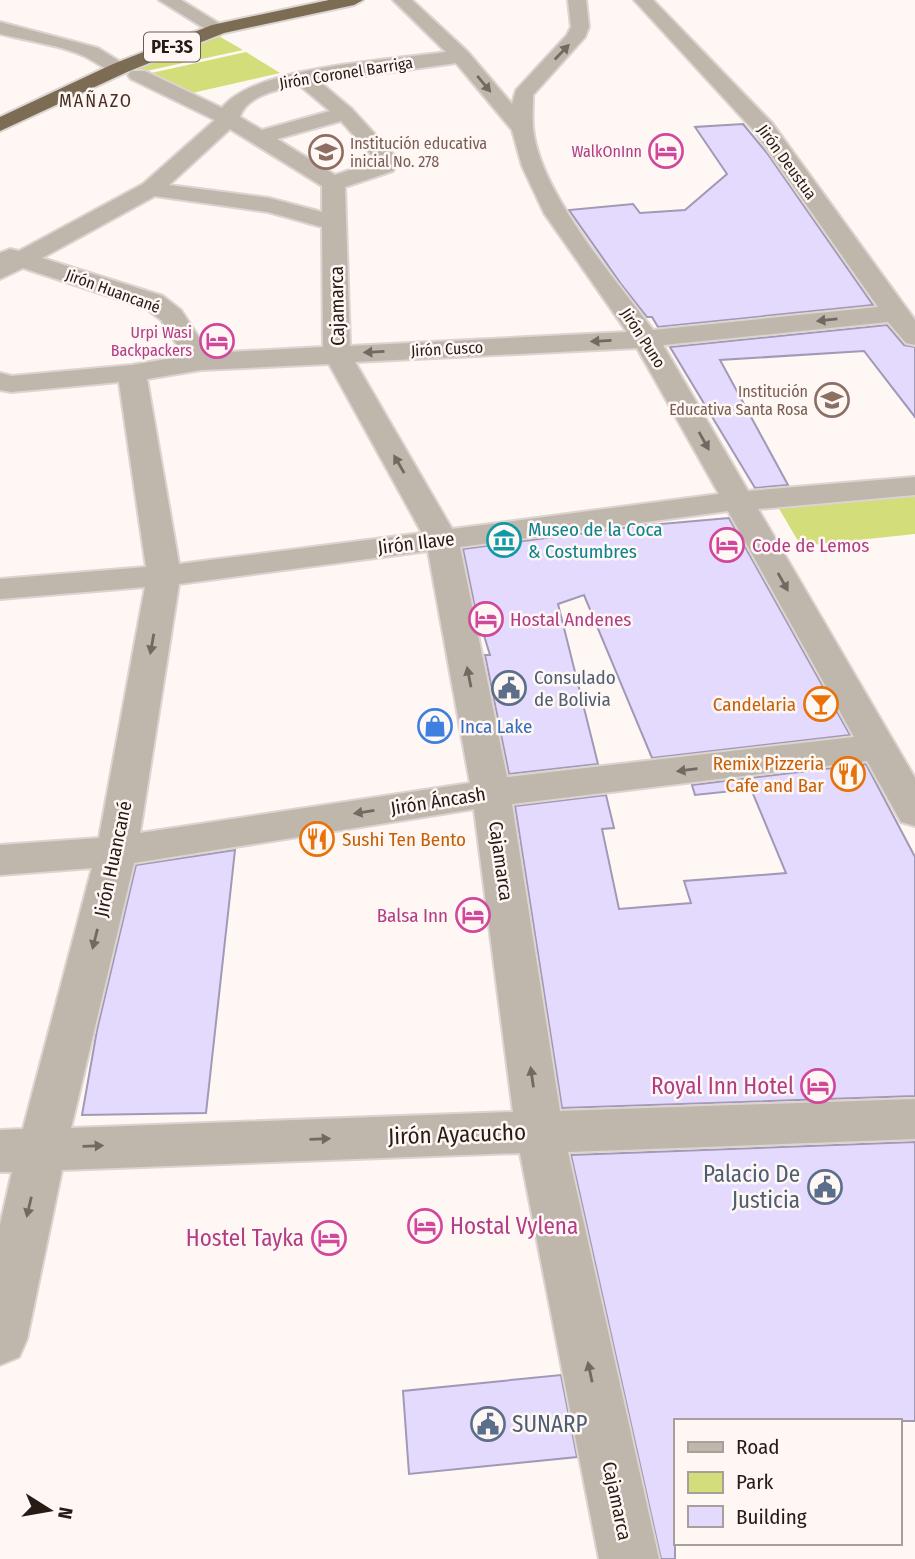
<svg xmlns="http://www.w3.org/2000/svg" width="915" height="1559" viewBox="0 0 915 1559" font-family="'Fira Sans Condensed',sans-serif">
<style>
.green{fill:#d3dd7a}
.building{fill:#e4dafe;stroke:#a199b5;stroke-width:2}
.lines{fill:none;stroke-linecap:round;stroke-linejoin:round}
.street-casing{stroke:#dbd4d0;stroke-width:4}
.highway-casing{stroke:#dbd4d0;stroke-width:4}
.street{fill:#bfb7ab;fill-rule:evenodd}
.highway{fill:#7c6c53;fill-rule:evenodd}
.oneway{fill:#726960}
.labels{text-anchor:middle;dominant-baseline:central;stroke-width:5;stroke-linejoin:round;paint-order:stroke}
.far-street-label{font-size:16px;fill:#261b15;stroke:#fef7f4}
.far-education-label{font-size:16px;fill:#785e54;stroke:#fef7f4;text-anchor:start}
.far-hotel-label{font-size:16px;fill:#b23c85;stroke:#fef7f4;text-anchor:end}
.shield{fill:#fef7f4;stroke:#675d58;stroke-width:2}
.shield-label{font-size:18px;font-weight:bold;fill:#261b15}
.far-neighbourhood-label{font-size:18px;letter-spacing:2px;fill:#472e22;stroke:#fef7f4}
.street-label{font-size:19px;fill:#261b15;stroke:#fef7f4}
.culture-label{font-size:19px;fill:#0d838f;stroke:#fef7f4;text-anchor:start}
.hotel-label{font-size:19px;fill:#b23c85;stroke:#fef7f4;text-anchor:start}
.service-label{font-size:19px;fill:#4e5e75;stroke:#fef7f4;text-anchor:start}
.food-label{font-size:19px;fill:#c56008;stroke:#fef7f4;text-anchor:end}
.shop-label{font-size:19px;fill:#366cbe;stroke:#fef7f4;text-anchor:start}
.near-hotel-label{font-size:23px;fill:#b23c85;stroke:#fef7f4;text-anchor:end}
.near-street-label{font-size:23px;fill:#261b15;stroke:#fef7f4}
.near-service-label{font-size:23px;fill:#4e5e75;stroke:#fef7f4;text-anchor:end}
</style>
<rect width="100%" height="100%" fill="#fef7f4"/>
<path class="green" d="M215,34L243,50L137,73L128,70Z
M246,52L280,73L179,96L147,74Z
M915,492V534L801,546L778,507Z"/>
<path class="building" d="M743,124L767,153L873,305L658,327L652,317H647L621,284L569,210L633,204L640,213L685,210L727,174L695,127Z
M887,325L904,345L915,347V417L864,351L720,360L788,485L755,488L670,347Z
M729,518L850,735L652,758L584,595L558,604L598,764L509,774L485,655H490L474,603L463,549L638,526Z
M866,764L915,857V1096L562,1108L515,806L606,795L614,828L602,829L619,909L691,903L684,881L786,873L751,789L695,795L692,785Z
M235,850L206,1113L82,1115L97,1030L136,865Z
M915,1142V1421H675V1559H661L571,1155Z
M561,1375L577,1457L409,1474L403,1391Z"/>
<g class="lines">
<g class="street-casing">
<path id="street" d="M159,0H181L228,29L219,35L212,33Z
M393,0H412L468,52L512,104L516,90L567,35L571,27L568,0H586L589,27L585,37L533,95C533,106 532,117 533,128C539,192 615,278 653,330L878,307L756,133L634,0H653L772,123L915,320V345L906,343L888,322L663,345L748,491L915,477V495L758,509L915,778V826L901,822L867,761L512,804L560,1111L915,1099V1139L568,1152L659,1559H599L520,1153L62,1170L27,1339L19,1357L0,1365V1225L12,1172H0V1130L23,1129L92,868L0,875V845L99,838L145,587L0,599V579L146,567L119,382L11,392L0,390V373L12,376L132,365L184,356L161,320L145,308L23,268L0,279V253L10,249L19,251L143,184L215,120L131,79L128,75L131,71H145L222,108C254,66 393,60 446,52ZM456,63L512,130L522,166L544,213L627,332L350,346L345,187L393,171L396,166V157L352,109L320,82ZM299,85L330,111L262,130L240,117C246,95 280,89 299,85ZM341,121L374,158V162L335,175L277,139ZM230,129L322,186V212L269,198L169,185ZM155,196L268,212L322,227L323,347L209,353L181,310L163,296L42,258ZM637,348L719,494L452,529L355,362ZM329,364L422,533L179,564L147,379L201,370ZM728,511L854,737L507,777L460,547ZM428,551L470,783L140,833L179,584ZM474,809L513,1112L71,1128L134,863Z
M0,22L98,48L130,68L127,72C112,76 100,64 86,57C61,45 28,41 0,34Z"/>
</g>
<g class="highway-casing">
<path id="highway" d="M329,0H363L354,5L224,33L127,72L0,131V117L113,64L212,25Z"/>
</g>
<use href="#street" class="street"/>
<use href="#highway" class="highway"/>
</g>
<defs><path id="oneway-solid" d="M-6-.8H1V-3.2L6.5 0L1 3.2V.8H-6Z" transform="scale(1.75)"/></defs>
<g class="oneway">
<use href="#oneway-solid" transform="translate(562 52) rotate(-46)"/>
<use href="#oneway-solid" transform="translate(484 84) rotate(50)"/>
<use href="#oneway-solid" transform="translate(827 320) rotate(174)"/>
<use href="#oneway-solid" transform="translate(601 341) rotate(177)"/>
<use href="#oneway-solid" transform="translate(374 352) rotate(177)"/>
<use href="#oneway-solid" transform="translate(704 441) rotate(61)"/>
<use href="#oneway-solid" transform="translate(399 464) rotate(-120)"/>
<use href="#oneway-solid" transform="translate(783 582) rotate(61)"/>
<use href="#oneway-solid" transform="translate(152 644) rotate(100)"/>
<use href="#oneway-solid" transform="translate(469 677) rotate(-101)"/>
<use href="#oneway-solid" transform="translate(687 770) rotate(173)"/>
<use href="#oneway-solid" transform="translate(364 812) rotate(171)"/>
<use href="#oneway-solid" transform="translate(95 939) rotate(104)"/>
<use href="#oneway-solid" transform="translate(532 1077) rotate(-98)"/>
<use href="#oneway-solid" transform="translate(320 1139) rotate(-2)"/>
<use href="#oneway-solid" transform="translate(93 1146) rotate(-2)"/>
<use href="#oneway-solid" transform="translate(29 1207) rotate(103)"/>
<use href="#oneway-solid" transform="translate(590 1372) rotate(-102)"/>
</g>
<defs>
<g id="hotel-ring" transform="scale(1.75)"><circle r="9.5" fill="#fef7f4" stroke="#d1479c" stroke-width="1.5"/><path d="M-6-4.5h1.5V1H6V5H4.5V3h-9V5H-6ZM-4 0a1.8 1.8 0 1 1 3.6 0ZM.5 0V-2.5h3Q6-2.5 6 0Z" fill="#d1479c"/></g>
<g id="school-ring" transform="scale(1.75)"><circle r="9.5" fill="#fef7f4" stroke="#8d6e63" stroke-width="1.5"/><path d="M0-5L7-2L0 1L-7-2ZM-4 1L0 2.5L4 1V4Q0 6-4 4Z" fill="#8d6e63"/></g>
<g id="museum-ring" transform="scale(1.75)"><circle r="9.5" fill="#fef7f4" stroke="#0f9aa8" stroke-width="1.5"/><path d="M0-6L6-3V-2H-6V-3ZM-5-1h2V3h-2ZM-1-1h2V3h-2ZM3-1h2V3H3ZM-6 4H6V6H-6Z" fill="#0f9aa8"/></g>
<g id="civic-ring" transform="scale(1.75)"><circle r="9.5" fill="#fef7f4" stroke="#5c6f8a" stroke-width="1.5"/><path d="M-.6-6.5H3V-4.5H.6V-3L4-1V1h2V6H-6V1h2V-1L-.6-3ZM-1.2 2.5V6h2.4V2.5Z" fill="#5c6f8a"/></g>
<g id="bar-ring" transform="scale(1.75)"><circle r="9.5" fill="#fef7f4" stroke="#e8710a" stroke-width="1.5"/><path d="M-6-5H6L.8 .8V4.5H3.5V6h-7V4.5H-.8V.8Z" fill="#e8710a"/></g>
<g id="shop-ring" transform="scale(1.75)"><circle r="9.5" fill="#fef7f4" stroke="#3f7fe0" stroke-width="1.5"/><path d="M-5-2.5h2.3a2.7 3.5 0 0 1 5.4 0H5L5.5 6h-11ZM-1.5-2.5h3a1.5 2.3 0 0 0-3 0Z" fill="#3f7fe0"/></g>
<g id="restaurant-ring" transform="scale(1.75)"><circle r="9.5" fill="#fef7f4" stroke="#e8710a" stroke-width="1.5"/><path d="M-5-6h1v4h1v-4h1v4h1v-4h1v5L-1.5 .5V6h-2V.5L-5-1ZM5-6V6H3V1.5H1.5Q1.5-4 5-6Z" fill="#e8710a"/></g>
</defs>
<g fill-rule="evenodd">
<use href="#hotel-ring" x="666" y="151"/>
<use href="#school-ring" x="326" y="152"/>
<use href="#hotel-ring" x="217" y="341"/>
<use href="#school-ring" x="832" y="400"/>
<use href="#museum-ring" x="504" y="540"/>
<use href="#hotel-ring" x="727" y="545"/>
<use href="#hotel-ring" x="486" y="619"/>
<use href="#civic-ring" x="509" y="688"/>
<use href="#bar-ring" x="821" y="704"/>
<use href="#shop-ring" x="435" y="726"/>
<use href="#restaurant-ring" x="848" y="774"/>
<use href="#restaurant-ring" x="317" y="839"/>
<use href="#hotel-ring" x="473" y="915"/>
<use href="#hotel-ring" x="818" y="1086"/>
<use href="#civic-ring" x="825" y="1187"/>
<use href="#hotel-ring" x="425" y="1226"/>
<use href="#hotel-ring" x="329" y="1238"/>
<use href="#civic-ring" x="488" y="1424"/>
</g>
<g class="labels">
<g class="far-street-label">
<text transform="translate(346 73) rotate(-9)">Jirón Coronel Barriga</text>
<text transform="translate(787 162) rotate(54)">Jirón Deustua</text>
<text transform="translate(113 291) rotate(20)">Jirón Huancané</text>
<text transform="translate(643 338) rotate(57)">Jirón Puno</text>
<text transform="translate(447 349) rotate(-3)">Jirón Cusco</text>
</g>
<g class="far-education-label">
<text x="350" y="143">Institución educativa<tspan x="350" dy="18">inicial No. 278</tspan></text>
<text x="808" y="391" text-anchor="end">Institución<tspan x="808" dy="18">Educativa Santa Rosa</tspan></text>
</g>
<g class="far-hotel-label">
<text x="642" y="151">WalkOnInn</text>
<text x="192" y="332">Urpi Wasi<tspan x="192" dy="18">Backpackers</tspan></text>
</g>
<rect class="shield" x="144" y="32.5" width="56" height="29" rx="5"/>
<g class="shield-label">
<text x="172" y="47">PE-3S</text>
</g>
<g class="far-neighbourhood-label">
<text x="96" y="101">MAÑAZO</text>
</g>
<g class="street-label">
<text transform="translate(337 306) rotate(-91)">Cajamarca</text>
<text transform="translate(416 543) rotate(-7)">Jirón Ilave</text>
<text transform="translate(438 801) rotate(-9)">Jirón Áncash</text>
<text transform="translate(113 859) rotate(-78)">Jirón Huancané</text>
<text transform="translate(501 861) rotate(82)">Cajamarca</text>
<text transform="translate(617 1501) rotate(78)">Cajamarca</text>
</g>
<g class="culture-label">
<text x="528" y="529">Museo de la Coca<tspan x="528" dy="22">&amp; Costumbres</tspan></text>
</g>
<g class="hotel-label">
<text x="752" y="545">Code de Lemos</text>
<text x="510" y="619">Hostal Andenes</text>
<text x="448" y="915" text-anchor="end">Balsa Inn</text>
</g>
<g class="service-label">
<text x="534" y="677">Consulado<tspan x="534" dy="22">de Bolivia</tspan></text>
</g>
<g class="food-label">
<text x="796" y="704">Candelaria</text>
<text x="824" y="763">Remix Pizzeria<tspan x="824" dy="22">Cafe and Bar</tspan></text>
<text x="342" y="839" text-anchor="start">Sushi Ten Bento</text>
</g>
<g class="shop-label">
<text x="460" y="726">Inca Lake</text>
</g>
<g class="near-hotel-label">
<text x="794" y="1086">Royal Inn Hotel</text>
<text x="450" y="1226" text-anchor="start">Hostal Vylena</text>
<text x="304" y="1238">Hostel Tayka</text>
</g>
<g class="near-street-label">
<text transform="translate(457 1134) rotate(-2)">Jirón Ayacucho</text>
</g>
<g class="near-service-label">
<text x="800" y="1174">Palacio De<tspan x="800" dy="26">Justicia</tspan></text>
<text x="512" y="1424" text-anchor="start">SUNARP</text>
</g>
</g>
<rect x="674" y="1419" width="228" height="126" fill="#fef7f4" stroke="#a89f9b" stroke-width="2"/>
<rect x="688" y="1442" width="35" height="10" fill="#bfb7ab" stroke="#a89f9b" stroke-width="2"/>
<text x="736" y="1454" font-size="21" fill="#261b15">Road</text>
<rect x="688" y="1472" width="35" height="21" fill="#d3dd7a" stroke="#a89f9b" stroke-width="2"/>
<text x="736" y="1489" font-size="21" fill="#261b15">Park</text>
<rect x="688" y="1506" width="35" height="21" fill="#e4dafe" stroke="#a89f9b" stroke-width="2"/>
<text x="736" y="1524" font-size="21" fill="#261b15">Building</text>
<g transform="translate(49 1510) rotate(101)" stroke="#fef7f4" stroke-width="5" paint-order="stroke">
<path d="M0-5L12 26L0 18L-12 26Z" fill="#261b15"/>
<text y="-10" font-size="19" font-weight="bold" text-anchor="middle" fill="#261b15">N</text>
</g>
</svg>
